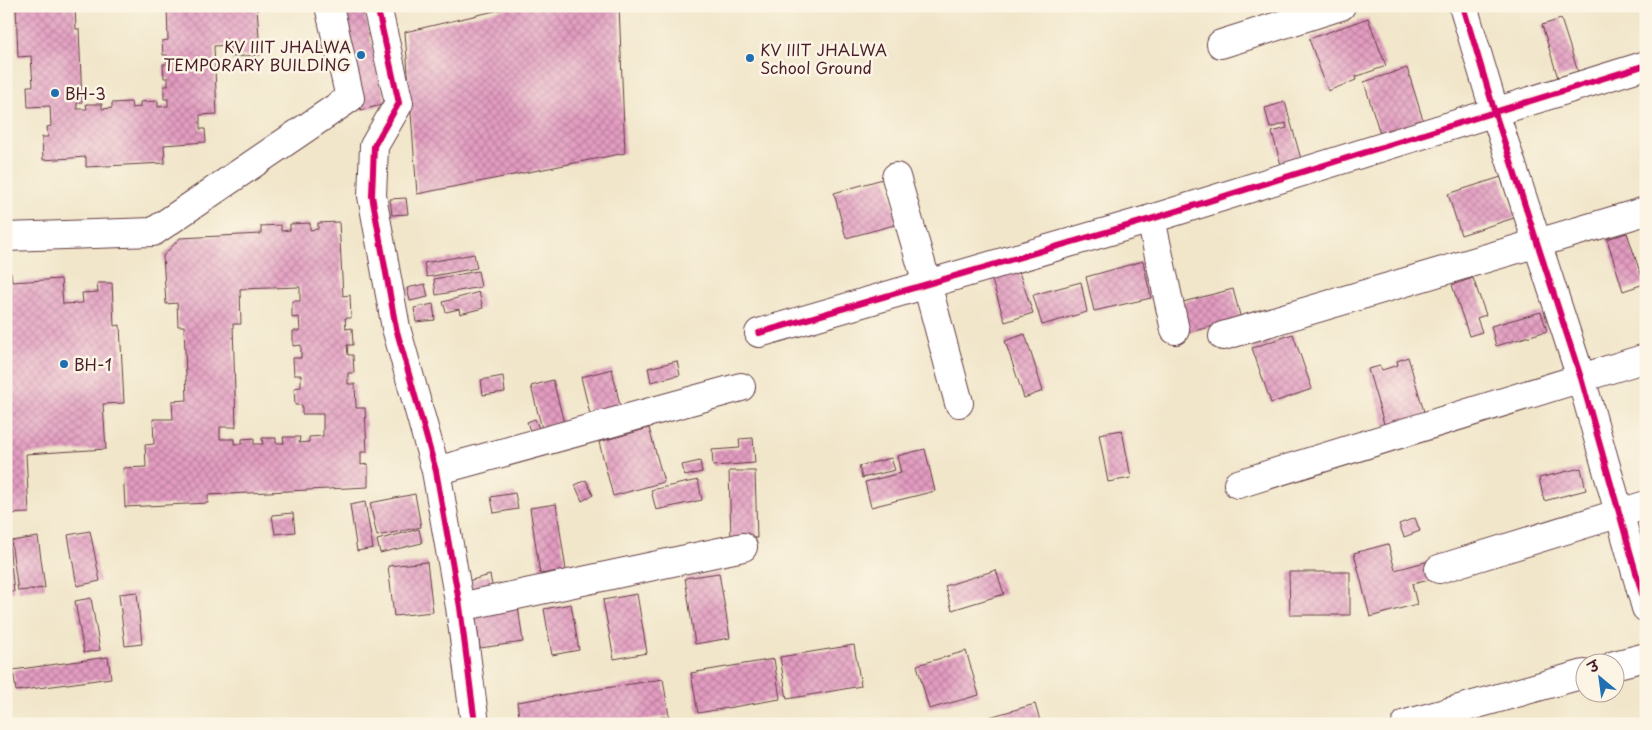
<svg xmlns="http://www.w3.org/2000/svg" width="1652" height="730" viewBox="0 0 1652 730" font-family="'Playpen Sans','Playpen Sans Deva',sans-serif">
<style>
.building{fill:url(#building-cross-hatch);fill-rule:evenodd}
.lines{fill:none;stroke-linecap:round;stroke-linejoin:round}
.minor-casing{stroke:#633d43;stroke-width:30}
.minor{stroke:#fff;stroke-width:28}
.cycleway-casing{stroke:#fcf5e5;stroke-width:9}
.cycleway{stroke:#d6006c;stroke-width:6}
.poi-dot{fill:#1f6fb2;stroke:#fcf5e5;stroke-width:2}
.labels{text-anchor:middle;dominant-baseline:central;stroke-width:5;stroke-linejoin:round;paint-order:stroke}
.poi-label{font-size:16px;fill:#4a1f2b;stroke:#fcf5e5;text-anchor:start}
</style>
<defs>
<pattern id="building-cross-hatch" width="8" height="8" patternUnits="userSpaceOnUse" patternTransform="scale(1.25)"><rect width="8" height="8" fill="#e39cc1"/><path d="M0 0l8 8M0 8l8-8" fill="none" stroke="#ba7f9d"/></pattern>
</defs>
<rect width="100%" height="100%" fill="#fcf5e5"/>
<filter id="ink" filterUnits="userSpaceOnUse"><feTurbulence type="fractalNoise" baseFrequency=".02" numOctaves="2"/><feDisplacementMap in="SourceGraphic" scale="10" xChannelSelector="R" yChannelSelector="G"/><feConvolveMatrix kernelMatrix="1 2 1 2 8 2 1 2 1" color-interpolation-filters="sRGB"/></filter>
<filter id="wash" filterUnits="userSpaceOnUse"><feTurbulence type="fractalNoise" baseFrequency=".0096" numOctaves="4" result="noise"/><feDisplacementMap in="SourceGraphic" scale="20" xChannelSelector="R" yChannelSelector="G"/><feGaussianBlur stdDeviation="1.12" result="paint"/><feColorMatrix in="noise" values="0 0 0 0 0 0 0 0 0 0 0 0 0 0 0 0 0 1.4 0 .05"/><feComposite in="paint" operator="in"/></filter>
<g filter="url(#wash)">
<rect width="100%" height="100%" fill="#f1e6ca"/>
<g id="blocks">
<path class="building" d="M16,6H75L76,29H79L82,102L77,103V109H87L86,104H102V109L112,108V103L131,102L132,108L140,107V102L158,101V107L168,106V99H164V86H168V78H164L163,64H167V55H163L162,41L168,40L167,6H257L260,55L230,57V45L214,46L217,114L200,115V129H205L206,142L164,145L165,163L86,167V157L43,160L42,137H48L47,127L51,126L50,106L28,107L27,86H33L31,56L18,57Z
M336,6H363L386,104L361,110Z
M516,6H619L625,153L417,194L405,32Z
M1368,18L1386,66L1355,77L1356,80L1328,91L1309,39Z
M1561,19L1578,72L1558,78L1542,25Z
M1407,68L1424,123L1381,137L1364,82Z
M1285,102L1301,159L1281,165L1272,132L1287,128L1286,123L1270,128L1265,108Z
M1501,177L1514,218L1461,235L1448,194Z
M886,178L898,224L846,238L834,193Z
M406,198L408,214L392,215L390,199Z
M339,222L343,296L350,295L351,318H345L346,329L352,328L353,345H347L348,355H353L354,373H348V384H355L356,408H365L367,452H361V465L368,464V487L208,495V503L125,507L123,468L146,467L145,445L154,444L153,419H173L172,401L187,400L184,326H178L177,303L166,304L163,256L180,238L261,234V226L281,225V231L290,230V224L310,223V230L318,229V223ZM300,287V301H292V318L299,317L300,331H293V346L301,345V358H293L294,375H301V387L294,388L295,405H302V414H323V436L309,437V442L299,443L300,437H283L284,443H276V438H262L263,444H254V438L242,439V444H234V439H220V427H236L233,324H241L240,289Z
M1627,233L1644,284L1623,291L1607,239Z
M474,254L477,268L427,277L424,263Z
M1143,261L1151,298L1094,311L1086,277Z
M1017,266L1033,313L1005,322L990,274Z
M478,271L481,287L436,295L434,279Z
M6,273H11L12,282L61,279L63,304L83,303L82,293L98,292L97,283H112L114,326L120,325L124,403L103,404L106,449L26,454L29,513L6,514Z
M1473,278L1486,315L1477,318L1482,332L1469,336L1452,285Z
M1081,282L1087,312L1042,325L1033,295Z
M425,284L428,297L410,301L407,288Z
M1233,289L1241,319L1186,333L1179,303Z
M479,292L483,308L460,314L459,309L446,312L443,302Z
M433,304L435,320L416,322L414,308Z
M1541,312L1547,331L1496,346L1491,326Z
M1025,334L1043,391L1024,398L1005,341Z
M1293,334L1312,389L1271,403L1252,348Z
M1408,357L1425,415L1385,427L1368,369L1380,366L1382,370L1398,365L1397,361Z
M677,361L680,375L651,382L648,368Z
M612,369L620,406L590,414L581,377Z
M503,376L505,392L483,395L481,380Z
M553,380L564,423L542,429L531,386Z
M535,419L540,430L531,434L527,422Z
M649,428L664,482L613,496L599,442Z
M1122,430L1131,478L1108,482L1099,434Z
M753,438L755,463L713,466L712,450L740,448L739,439Z
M925,449L935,491L871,507L865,482L901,473L897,456Z
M891,458L895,470L862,478L859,466Z
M700,461L702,472L685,476L682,465Z
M1581,468L1586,490L1544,501L1539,478Z
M729,471H755L757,538L731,539Z
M586,480L593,495L582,501L575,485Z
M698,480L702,500L656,510L651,490Z
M515,493L518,509L494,513L491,497Z
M415,494L421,527L377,536L370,503Z
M365,502L373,548L357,551L350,505Z
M556,504L566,570L540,574L530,508Z
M293,513L295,532L275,534L272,515Z
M1415,518L1420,531L1404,537L1399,524Z
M419,529L422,543L380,553L377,540Z
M90,531L100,581L77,586L68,535Z
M38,537L45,588L18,591L11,541Z
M6,543H9L14,592H6Z
M1388,544L1395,570L1429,561L1434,579L1412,584L1417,604L1370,617L1354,553Z
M427,562L433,612L394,616L388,566Z
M996,570L1004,594L952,610L945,586Z
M1289,572H1350V615H1290Z
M719,573L730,638L695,644L685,578Z
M490,575L493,590L471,595L468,581Z
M137,592L142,644L125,646L119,594Z
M637,594L647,653L614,659L603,600Z
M91,598L100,650L84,653L75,601Z
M571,604L579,650L552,655L544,609Z
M518,606L523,642L480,648L475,613Z
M854,645L861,686L787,699L780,657Z
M966,651L979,695L929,709L917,665Z
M108,657L111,678L16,691L13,670Z
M774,659L780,699L698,713L691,673Z
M663,679L669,716L618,724H520L517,702Z
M1035,704L1041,724H988L986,718Z"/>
</g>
</g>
<g filter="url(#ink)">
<use href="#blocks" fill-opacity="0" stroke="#633d43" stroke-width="1"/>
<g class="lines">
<g class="minor-casing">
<path id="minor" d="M377,6L399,103L374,146L372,196L396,328L436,471L460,607L475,724
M1463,6L1495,113L1581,378L1646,608
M1221,44L1341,6
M896,177L927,284L959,403
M1151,219L1175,330
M6,237L153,232L350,98L329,6
M759,333L1151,219L1646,65
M1223,336L1646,211
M436,471L741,387
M1238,484L1646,358
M1439,569L1646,505
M460,607L743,547
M1614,665L1646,657
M1406,724L1584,674"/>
</g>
<use href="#minor" class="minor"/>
<g class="cycleway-casing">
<path id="cycleway" d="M377,6L399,103L374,146L372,196L396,328L436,471L460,607L475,724
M1463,6L1495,113L1581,378L1646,608
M759,333L1151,219L1646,65"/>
</g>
<use href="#cycleway" class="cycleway"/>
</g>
</g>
<g class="poi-dot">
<circle cx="361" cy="55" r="5"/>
<circle cx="750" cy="58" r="5"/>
<circle cx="55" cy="93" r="5"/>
<circle cx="64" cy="364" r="5"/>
</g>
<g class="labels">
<g class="poi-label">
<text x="351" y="46" text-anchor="end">KV IIIT JHALWA<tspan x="351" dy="18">TEMPORARY BUILDING</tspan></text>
<text x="760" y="49">KV IIIT JHALWA<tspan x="760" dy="18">School Ground</tspan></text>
<text x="65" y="93">BH-3</text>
<text x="74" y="364">BH-1</text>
</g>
</g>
<rect width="1652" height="730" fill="none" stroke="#fcf5e5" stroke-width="25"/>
<g transform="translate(1600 678) rotate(331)"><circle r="24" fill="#fcf5e5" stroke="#b59f9b"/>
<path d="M0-4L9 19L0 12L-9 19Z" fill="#1f6fb2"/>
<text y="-8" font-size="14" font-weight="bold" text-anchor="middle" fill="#4a1f2b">उ</text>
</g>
</svg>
